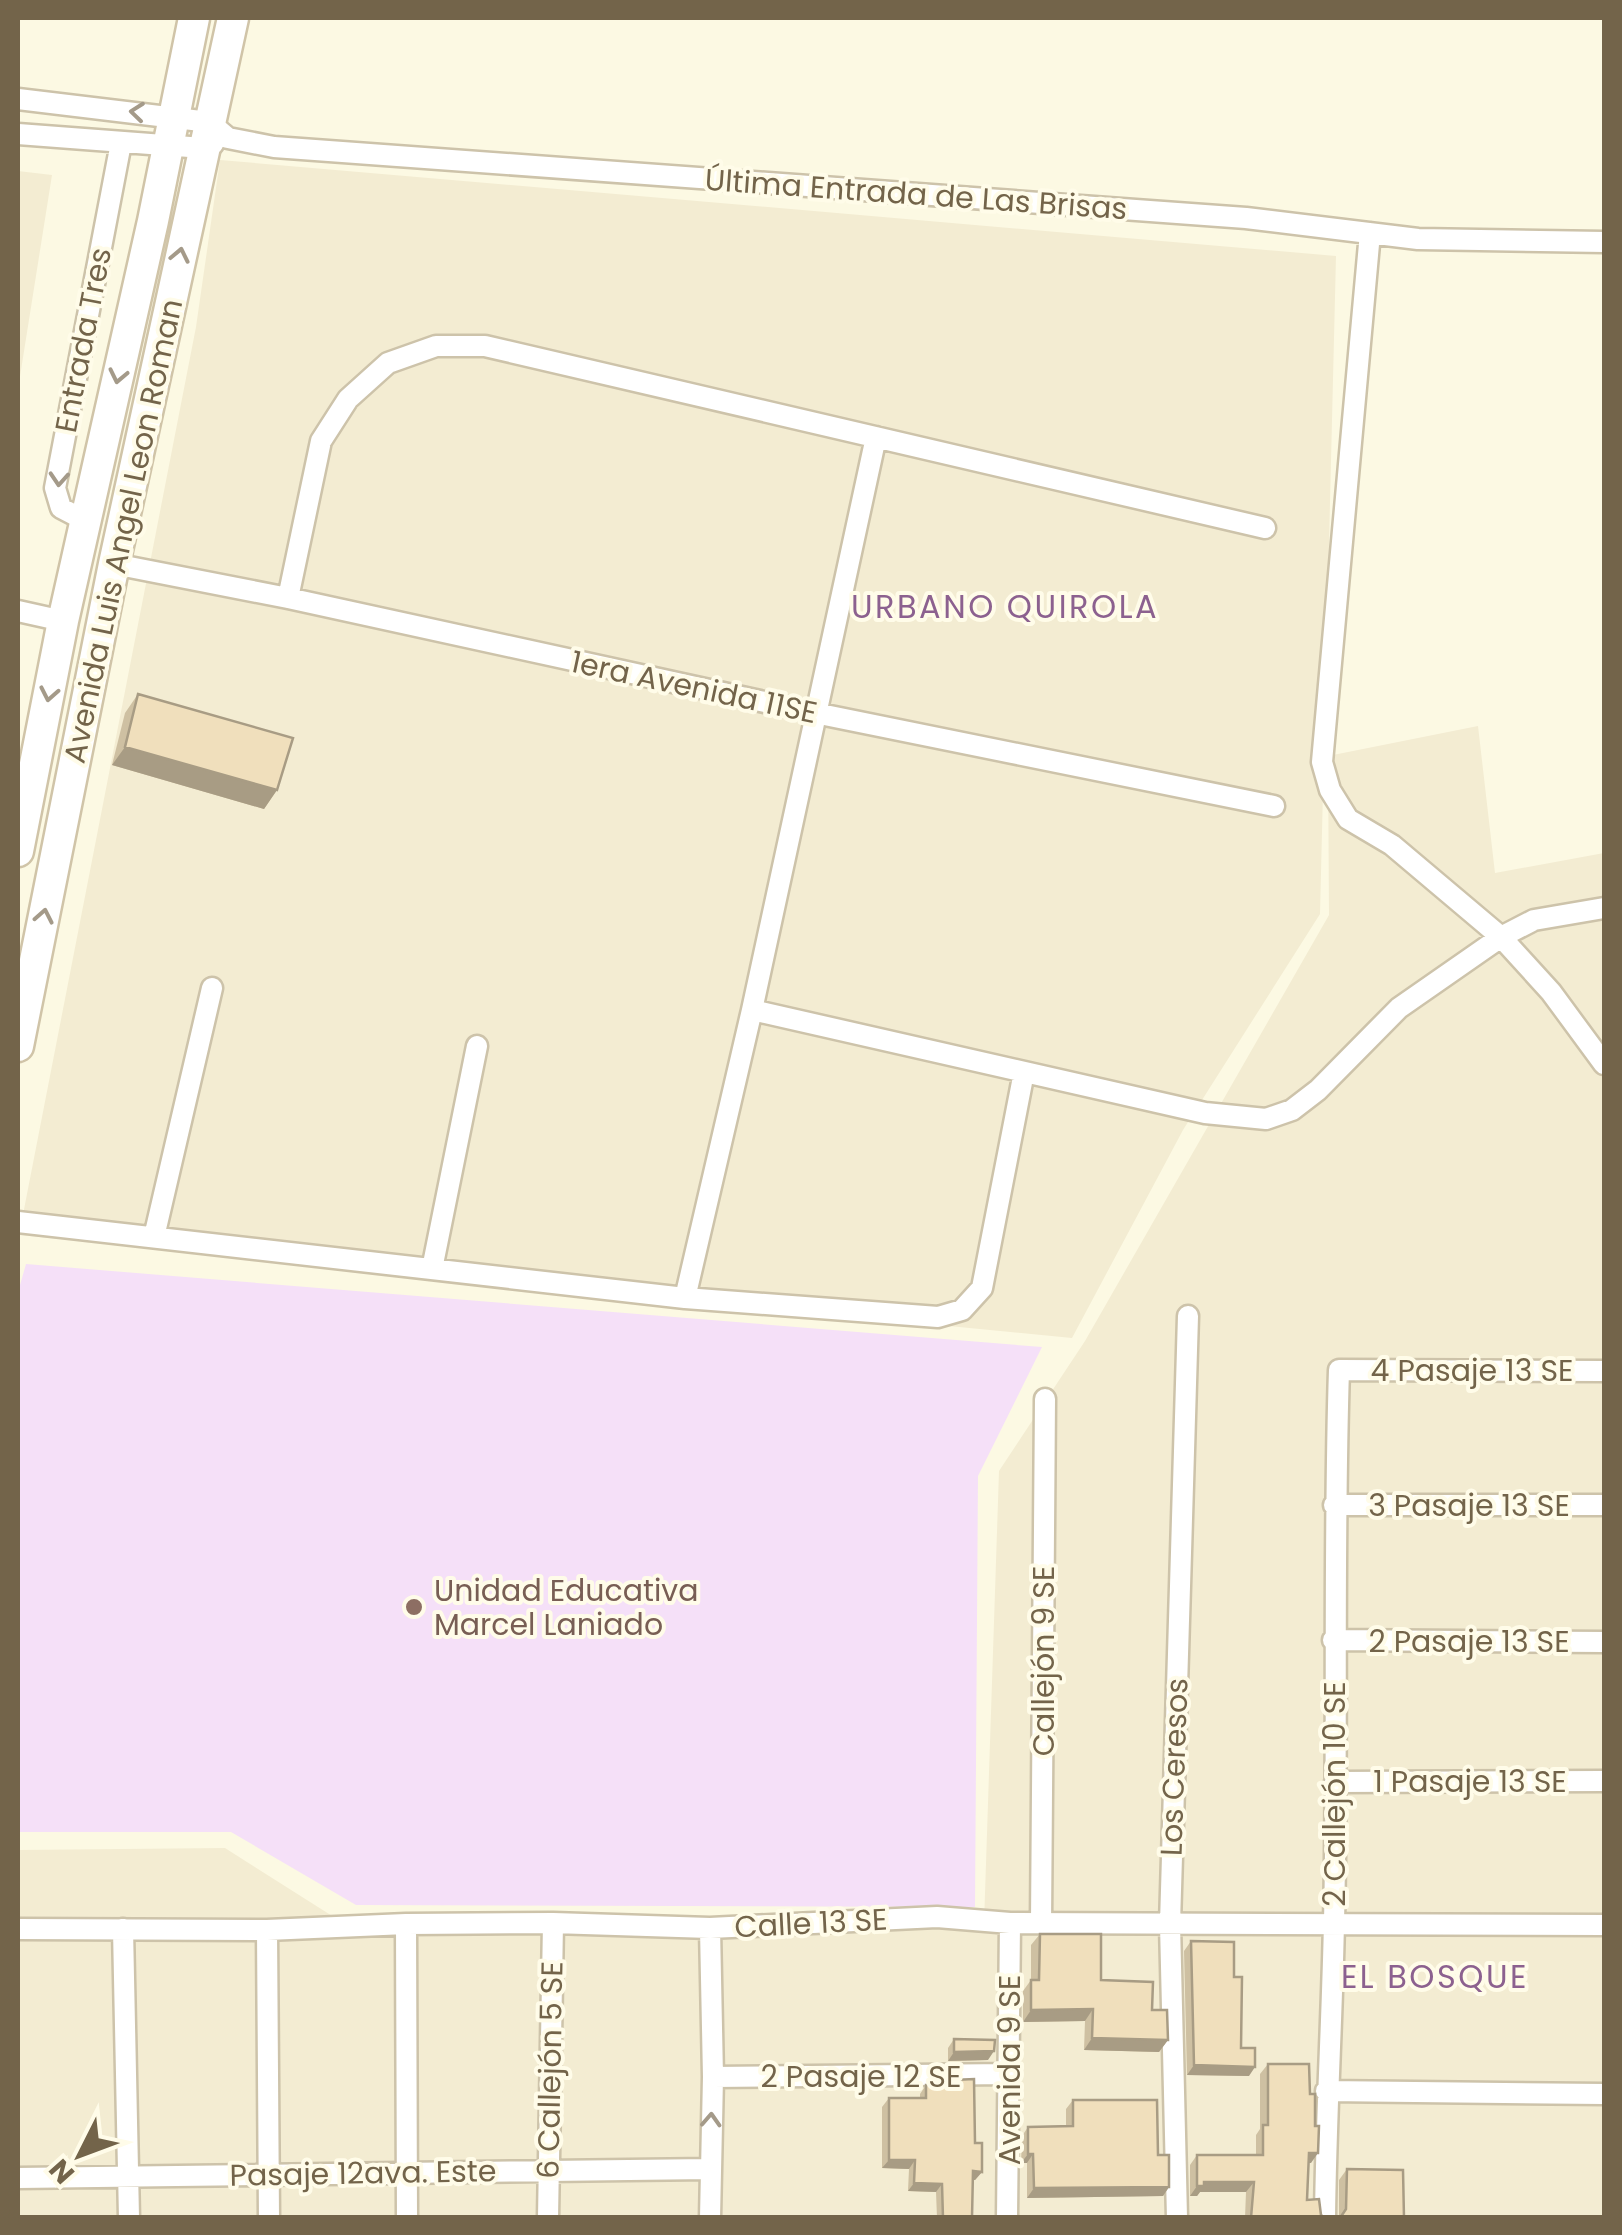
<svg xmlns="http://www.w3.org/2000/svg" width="1622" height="2235" viewBox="0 0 1622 2235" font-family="Poppins,sans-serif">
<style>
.residential{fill:#f3ecd2}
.education{fill:#f5e0f8}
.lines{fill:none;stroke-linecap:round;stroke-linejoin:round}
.minor-casing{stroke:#cdc3aa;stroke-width:25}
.secondary-casing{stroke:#d0c4a8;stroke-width:35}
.minor{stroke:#fff;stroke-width:20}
.secondary{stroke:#fff;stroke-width:30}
.wall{fill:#cec0a2}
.shaded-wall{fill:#a89c84}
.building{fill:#f0dfbc;stroke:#a89c84;stroke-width:2.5}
.oneway{stroke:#a49a89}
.education-dot{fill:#8d6e63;stroke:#fffce9;stroke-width:4}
.labels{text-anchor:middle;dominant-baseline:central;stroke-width:8;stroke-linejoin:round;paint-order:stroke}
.street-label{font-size:30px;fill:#73644a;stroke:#fffce9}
.education-label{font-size:30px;fill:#785e54;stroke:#fffce9;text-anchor:start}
.neighbourhood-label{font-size:32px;letter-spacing:2.5px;fill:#8c618f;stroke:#fffce9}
</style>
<rect width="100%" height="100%" fill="#fcf9e3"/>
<path class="residential" d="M220,160L1336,256L1320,914L1183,1130L1072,1338L19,1235L196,327Z
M18,171L52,175L18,389Z
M1478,726L1495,873L1604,853V2217H18V1850L225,1848L348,1926L984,1924L999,1471L1085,1341L1329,915L1328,756Z"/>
<path class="education" d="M26,1264L1042,1347L978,1476L975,1907L356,1905L231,1832H18V1292Z"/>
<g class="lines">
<g class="minor-casing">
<path id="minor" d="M18,99L209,122L228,138L274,147L1246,218L1418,239L1604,242
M18,134L203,148L213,144
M1370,233L1322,762L1330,790L1348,819L1392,845L1501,937L1551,992L1604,1064
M86,521L61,508L55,488L121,143
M114,564L288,598L815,713L1274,806
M288,598L321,441L348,399L388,363L436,346H485L1265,528
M18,611L63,621
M752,1010L1205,1113L1266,1119L1292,1110L1318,1090L1399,1008L1501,937L1534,920L1604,908
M18,1222L685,1298L938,1317L962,1310L982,1288L1024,1072
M154,1237L212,988
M432,1269L477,1046
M685,1298L752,1010L876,437
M1334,1505H1604
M1333,1640L1604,1642
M1335,1782L1604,1781
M1041,1923L1045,1399
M406,1924L407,2218
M710,1928L713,2077L710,2218
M18,1929L267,1930L406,1924L553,1923L710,1928L937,1917L1010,1923L1604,1925
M123,1929L129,2218
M267,1930L269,2218
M713,2077L1009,2074
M1326,2091L1604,2094
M18,2178L709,2169
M548,2218L553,1923
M1007,2218L1010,1923
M1177,2218L1170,1924L1188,1316
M1325,2218C1326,2119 1332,2021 1334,1922C1338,1738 1333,1554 1339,1370L1604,1371"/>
</g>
<g class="secondary-casing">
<path id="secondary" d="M18,851L63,621L153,221L194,18
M18,1046L114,564L233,18"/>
</g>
<use href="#minor" class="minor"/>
<use href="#secondary" class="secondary"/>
</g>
<path class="wall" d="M138,694L277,790L264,809L112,765L125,713Z
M1040,1934L1101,1980L1152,2010L1168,2040L1159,2052L1084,2050L1085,2021L1023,2022V1991L1031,1980V1945Z
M1191,1941L1234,1977L1241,2048L1249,2076L1187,2075L1184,1951Z
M954,2039L988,2060L948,2061V2048Z
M1268,2064L1311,2163H1309L1307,2200L1325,2218H1245L1246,2192H1200L1197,2196H1190V2165L1197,2155H1256V2135L1260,2129V2074Z
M953,2080L975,2143L982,2172L975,2180H973L972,2218H937L936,2192L908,2191L909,2169L882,2168V2107L889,2098H920V2094L926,2085H949Z
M1073,2100L1158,2155L1169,2187L1163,2196L1027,2198V2163H1021L1022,2136L1028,2127L1066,2126V2109Z
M1347,2169L1404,2218H1339V2180Z"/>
<path class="shaded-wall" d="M125,747L277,790L264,809L112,765Z
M1093,2009L1085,2021L1023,2022L1031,2010Z
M1092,2038L1168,2040L1159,2052L1084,2050Z
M994,2051L988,2060L948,2061L954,2052Z
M1194,2065L1255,2067L1249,2076L1187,2075Z
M1309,2153H1318L1311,2163H1302Z
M1028,2154H1033L1027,2163H1021Z
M889,2160H915L909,2169L882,2168Z
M973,2171L982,2172L975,2180H967Z
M1204,2182H1254L1246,2192H1200L1197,2196H1190L1197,2186Z
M914,2183L942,2184L936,2192L908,2191Z
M1169,2187L1163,2196L1027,2198L1034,2188Z"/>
<path class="building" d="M138,694L293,738L277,790L125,747Z
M1040,1934H1101V1980L1153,1982L1152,2010H1167L1168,2040L1092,2038L1093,2009L1031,2010V1980H1039Z
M1191,1941L1234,1942V1977H1242L1241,2048H1255V2067L1194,2065Z
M954,2039L995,2040L994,2051L954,2052Z
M1268,2064H1309L1310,2094H1315V2126H1319L1318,2153H1309L1307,2200L1319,2199L1321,2215L1325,2218H1251L1254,2182H1204V2186H1197V2155H1263V2125H1268Z
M974,2079L975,2143H982V2172L973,2171L972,2218H943L942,2184L914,2183L915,2160H889V2098H926V2085H953V2080Z
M1073,2100H1157L1158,2155H1169V2187L1034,2188L1033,2154H1028V2127L1073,2126Z
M1347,2169L1403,2170L1404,2218H1340L1346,2209Z"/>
<defs><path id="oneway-chevron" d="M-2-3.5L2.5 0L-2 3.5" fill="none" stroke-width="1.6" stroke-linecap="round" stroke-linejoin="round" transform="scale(2.5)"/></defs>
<g class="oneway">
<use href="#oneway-chevron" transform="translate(137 112) rotate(-174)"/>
<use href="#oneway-chevron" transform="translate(180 255) rotate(-78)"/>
<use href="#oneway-chevron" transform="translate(118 376) rotate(102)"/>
<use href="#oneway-chevron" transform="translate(59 479) rotate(94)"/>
<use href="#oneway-chevron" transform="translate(49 694) rotate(101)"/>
<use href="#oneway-chevron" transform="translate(44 916) rotate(-79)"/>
<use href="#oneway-chevron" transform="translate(711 2120) rotate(-87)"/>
</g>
<circle class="education-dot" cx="414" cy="1607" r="10"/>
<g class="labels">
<g class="street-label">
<text transform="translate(916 194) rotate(4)">Última Entrada de Las Brisas</text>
<text transform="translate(83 340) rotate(-79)">Entrada Tres</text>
<text transform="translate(123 531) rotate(-78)">Avenida Luis Angel Leon Roman</text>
<text transform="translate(694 687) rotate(12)">1era Avenida 11SE</text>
<text x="1472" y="1370">4 Pasaje 13 SE</text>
<text x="1469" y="1505">3 Pasaje 13 SE</text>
<text x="1469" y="1641">2 Pasaje 13 SE</text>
<text transform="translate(1043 1661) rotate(-90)">Callejón 9 SE</text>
<text transform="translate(1174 1767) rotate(-88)">Los Ceresos</text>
<text x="1470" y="1781">1 Pasaje 13 SE</text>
<text transform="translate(1334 1794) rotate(-90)">2 Callejón 10 SE</text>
<text transform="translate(811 1923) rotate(-3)">Calle 13 SE</text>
<text transform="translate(550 2070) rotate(-89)">6 Callejón 5 SE</text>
<text transform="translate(1009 2070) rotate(-90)">Avenida 9 SE</text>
<text x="861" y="2076">2 Pasaje 12 SE</text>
<text transform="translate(363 2173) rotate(-1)">Pasaje 12ava. Este</text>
</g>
<g class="education-label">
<text x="434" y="1590">Unidad Educativa<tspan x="434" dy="34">Marcel Laniado</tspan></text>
</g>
<g class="neighbourhood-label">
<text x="1005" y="606">URBANO QUIROLA</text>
<text x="1435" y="1976">EL BOSQUE</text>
</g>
</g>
<rect width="1622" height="2235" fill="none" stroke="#73644a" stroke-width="40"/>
<g transform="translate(80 2155) rotate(228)" stroke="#fffce9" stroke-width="8" paint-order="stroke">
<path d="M0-8L18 38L0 25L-18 38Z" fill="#73644a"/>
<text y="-15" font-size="28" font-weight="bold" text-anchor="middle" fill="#73644a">N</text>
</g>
</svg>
